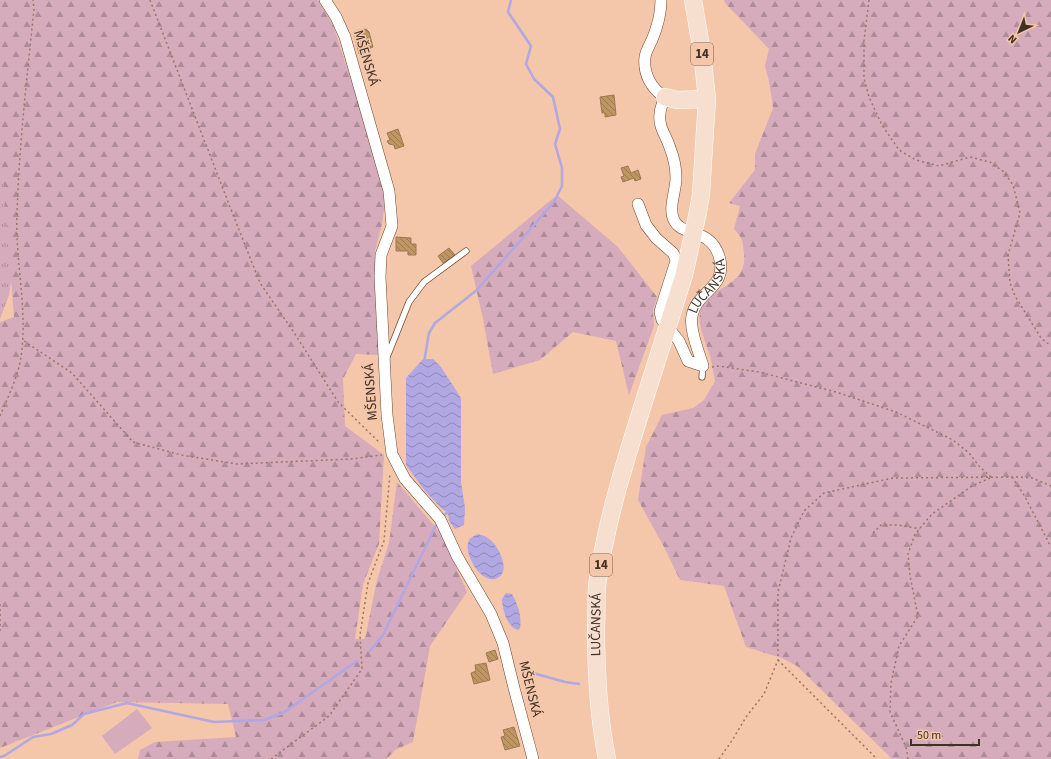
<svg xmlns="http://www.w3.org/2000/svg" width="1051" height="759" viewBox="0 0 1051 759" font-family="'Source Sans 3',sans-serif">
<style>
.grass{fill:url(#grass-tufts)}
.forest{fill:url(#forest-firs)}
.garden{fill:#d6abbc}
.water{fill:url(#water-waves)}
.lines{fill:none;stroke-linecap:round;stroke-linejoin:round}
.stream{stroke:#b1a7e2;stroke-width:2.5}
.building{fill:url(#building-back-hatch);stroke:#987a55}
.service-casing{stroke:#6e472f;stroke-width:7}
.minor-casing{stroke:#6e472f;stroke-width:12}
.primary-casing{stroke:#fff;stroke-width:18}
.path{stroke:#977764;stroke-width:1.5;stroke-dasharray:2 3;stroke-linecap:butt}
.service{stroke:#fff;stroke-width:5.5}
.minor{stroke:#fff;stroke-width:11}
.primary{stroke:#f7dfd0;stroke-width:17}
.primary-bridge-casing{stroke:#fff;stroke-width:18;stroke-linecap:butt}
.primary-bridge{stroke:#f7dfd0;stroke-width:17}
.labels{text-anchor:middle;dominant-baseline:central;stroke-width:3;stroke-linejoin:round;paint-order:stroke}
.shield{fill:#f4c6aa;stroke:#775d4d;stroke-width:1}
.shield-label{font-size:13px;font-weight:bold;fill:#423025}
.street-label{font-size:14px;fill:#423025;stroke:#f4c6aa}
</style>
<defs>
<pattern id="grass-tufts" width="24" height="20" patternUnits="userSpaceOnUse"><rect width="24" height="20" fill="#d6abbc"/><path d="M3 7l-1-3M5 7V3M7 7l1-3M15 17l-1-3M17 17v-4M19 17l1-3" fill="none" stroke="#af8c99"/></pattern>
<pattern id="forest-firs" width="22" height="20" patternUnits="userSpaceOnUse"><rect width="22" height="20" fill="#d6abbc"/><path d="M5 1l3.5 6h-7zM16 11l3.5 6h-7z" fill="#af8c99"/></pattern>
<pattern id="water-waves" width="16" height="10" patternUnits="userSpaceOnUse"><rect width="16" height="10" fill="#b1a7e2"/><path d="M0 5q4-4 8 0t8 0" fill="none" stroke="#9288b7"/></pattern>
<pattern id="building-back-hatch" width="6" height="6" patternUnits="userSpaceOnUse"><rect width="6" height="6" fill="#bf9662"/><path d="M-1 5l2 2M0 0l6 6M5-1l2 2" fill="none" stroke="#9d7b51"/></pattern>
</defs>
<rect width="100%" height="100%" fill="#f4c6aa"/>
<path class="grass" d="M0,39L15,256L9,295L0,319Z"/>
<path class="forest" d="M0,0H318L333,25L378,162L385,202L382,224L375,251L379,355L356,354L343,379L345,426L384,455L379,544L363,584L355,639H365L377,580L389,543L397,482L442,535L467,592L430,646L413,742L395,750L387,759H138L140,750L155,742L236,737L228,704L117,702L0,748V322L14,317L0,141Z
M724,0H1051V759H892L797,666L782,658L746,647L724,586L680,580L664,547L638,500L646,447L662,415L693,408L704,400L715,381C713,372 712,362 709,353C705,339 696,324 701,309C709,286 748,287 744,254C743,241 743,239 734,229L740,206L729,203L755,170V154L773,108L769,81L765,66L769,49L725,3Z
M557,195L618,247L657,297L653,311L654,326L629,395L616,341L573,332L540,360L493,374L483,319L471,266Z"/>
<path class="garden" d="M137,709L152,728L115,754L102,736Z"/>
<path class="water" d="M423,359H433L441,367L461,398V482L465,508L464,525L455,529L449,521L448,513L442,509L425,491L406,465V378Z
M477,534C480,535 484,535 486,537C496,542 508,563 502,574C501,576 498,578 495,579C479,583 461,549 470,539C471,537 475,536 477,534Z
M506,593L512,594C518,605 522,616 520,628L518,630C507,627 502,609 502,599Z"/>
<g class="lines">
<path class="stream" d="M424,362L429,333L435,323L477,290L554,202L562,186V168L555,144L560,129L553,97L534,79L526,64L531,46L508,12L511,0
M443,516L448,512V510
M370,651L383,635L437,523
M533,673L565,682L579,684
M0,757L4,756L33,737L51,734L72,725L84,714L127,703L214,722L264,720L283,713L357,661"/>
</g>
<path class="building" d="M366,29L369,32L373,47L368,49V52L359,54L355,36L358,35L357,31Z
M614,95L616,115L605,117V113H602L600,97Z
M398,129L404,146L395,149L394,145L389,144L387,141L390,140L387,133Z
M628,166L631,173L638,170L641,179L635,181L634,178L623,182L621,177L624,176L621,168Z
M396,237L411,238V244H416V255H408V251H396Z
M449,248L455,255L443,263L438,256Z
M495,650L498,659L489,662L486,653Z
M486,663L490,680L474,684L471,673L476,671L475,665Z
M514,727L520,746L505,750L501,737L505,736L503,730Z"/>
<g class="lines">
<g class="service-casing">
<path id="service" d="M387,357L409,302L424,282L466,251
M702,377L703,366"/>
</g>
<g class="minor-casing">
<g id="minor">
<path d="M325,0L336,17L345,37L389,191L392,226L381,255L380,277L387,415L392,454L405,479L440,519L457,556L491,614L503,643L514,688L533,759"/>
<path id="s1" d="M638,204L646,225L656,238L673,253L675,257L676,261L661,308L660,312L662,320L679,341L688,361L703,366C699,352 689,329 692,316C696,291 729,288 719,256C710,227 681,237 674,220C668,208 676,191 676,178C676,168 674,158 670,148C667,137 658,127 660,114C660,108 663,102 665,97C651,89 643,73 645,57C646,51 649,46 652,40C657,28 661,13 661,0"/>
</g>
</g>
<g class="primary-casing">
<g id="primary">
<path d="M693,0L702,52L707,99L701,194L698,212"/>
<path d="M665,97L677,100L707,99"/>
<path id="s2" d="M607,759C598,715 596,670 596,626C597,613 596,599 597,586C606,521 626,458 646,395"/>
</g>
</g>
<path class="path" d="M150,0L232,212L260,283L295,334L338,402L380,443
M869,0L864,41V78L869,97L882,125L899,150L916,160L939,166L970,157L990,162L1004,172L1013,185L1020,213L1008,255L1010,283L1015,296L1041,338L1051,346
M24,341L72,373L133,442L181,455L237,464L351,459L382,455
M712,367L719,366L759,372L836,392L896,412L953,440L969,453L979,466L992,478
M0,416C8,397 18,377 21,357C28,309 15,262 17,214C19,146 27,77 34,9L33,0
M1012,477L1024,495L1051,547
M873,533L881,525H898L920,529
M0,604V631
M778,660L877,759
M271,759L329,716L362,669L360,635L368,583L384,541L390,473
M719,759L733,739L746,717L764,694L778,660V592L791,538L804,511L824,493L893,478L1019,477L1032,478L1051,486
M908,759L906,747L890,712L891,683L899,646L918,616L910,576L908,554L915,534L932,514L972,486L990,478"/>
<use href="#service" class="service"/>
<use href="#minor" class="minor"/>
<use href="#primary" class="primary"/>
<g class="primary-bridge-casing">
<path id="primary-bridge" d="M646,395L684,275L698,212"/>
</g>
<use href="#primary-bridge" class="primary-bridge"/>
</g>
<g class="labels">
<g class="shield">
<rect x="691" y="43" width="22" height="22" rx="3"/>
<rect x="590" y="554" width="22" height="22" rx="3"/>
</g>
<g class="shield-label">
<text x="702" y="54">14</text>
<text x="601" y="565">14</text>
</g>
<g class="street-label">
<text transform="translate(366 58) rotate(73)">MŠENSKÁ</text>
<text stroke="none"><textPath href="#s1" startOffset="283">LUČANSKÁ</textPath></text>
<text transform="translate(371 392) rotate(-94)">MŠENSKÁ</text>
<text stroke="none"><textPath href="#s2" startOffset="135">LUČANSKÁ</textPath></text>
<text transform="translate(530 689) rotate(76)">MŠENSKÁ</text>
</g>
</g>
<g transform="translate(1019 32) rotate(223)" stroke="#f4c6aa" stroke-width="3" paint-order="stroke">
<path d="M0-3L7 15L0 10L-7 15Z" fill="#423025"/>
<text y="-6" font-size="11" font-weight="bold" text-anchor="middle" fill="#423025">N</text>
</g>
<path d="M911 739v6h68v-6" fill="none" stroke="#423025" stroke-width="2"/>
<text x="917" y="739" font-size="12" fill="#423025" stroke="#f4c6aa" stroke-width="3" paint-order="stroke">50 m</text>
</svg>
